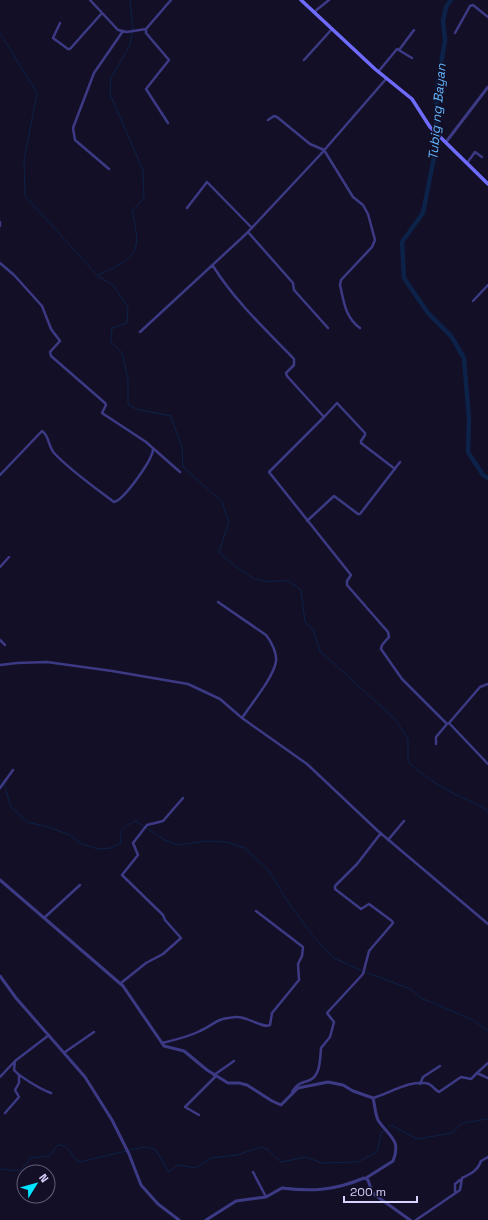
<svg xmlns="http://www.w3.org/2000/svg" width="488" height="1220" viewBox="0 0 488 1220" font-family="'Space Grotesk',sans-serif">
<style>
.lines{fill:none;stroke-linecap:round;stroke-linejoin:round}
.stream{stroke:#0c2248;stroke-width:1}
.river{stroke:#0c2248;stroke-width:4.5}
.minor{stroke:#3d3a85;stroke-width:2.5}
.tertiary{stroke:#3d3a85;stroke-width:3}
.secondary{stroke:#6f6bff;stroke-width:3.5}
.labels{text-anchor:middle;dominant-baseline:central;stroke-width:3;stroke-linejoin:round;paint-order:stroke}
.water-label{font-size:13px;font-style:italic;fill:#62b6ff;stroke:#130f26}
</style>
<rect width="100%" height="100%" fill="#130f26"/>
<g class="lines">
<path class="stream" d="M130,0L133,30
M0,33L37,93L24,160L25,196L98,276L113,285L128,307L127,323L112,328L111,342L122,353L128,379V404L136,409L171,416L182,448L183,467L222,502L229,522L219,552C228,561 251,580 263,581C284,583 283,575 301,590L305,622L313,629L320,651L395,719L408,739V762C424,776 441,788 461,797C471,802 480,804 488,812
M98,275C111,269 133,261 136,245C138,235 134,221 132,211L144,198L143,170L110,94L111,78L130,45L132,33
M0,780L4,784L11,807L27,822L48,827L70,835L82,844L98,849L111,848L121,843C118,830 126,825 136,821L165,840L178,845L206,841L227,842L245,848L269,871L288,902L313,936L334,958L362,971
M365,972L411,989L421,998L473,1020L488,1031
M389,1126H393L417,1139L452,1133L462,1123L488,1119
M129,1150L144,1147L155,1149L169,1172L178,1165L196,1168L211,1158L237,1155L261,1147L267,1149L281,1162L306,1157L322,1163L358,1162L377,1152L381,1133L384,1131
M0,1169L20,1171L31,1158L49,1156L58,1145C71,1144 70,1158 80,1162L126,1151"/>
<path class="river" d="M451,0L446,7L443,21L445,40L437,89L436,147L423,213L402,242L404,278L428,313L451,336L464,358L469,419L468,452L483,475L488,478"/>
<path class="minor" d="M90,0L118,30L127,32L146,29
M314,12L329,0
M60,23L53,38L68,49H70L102,13
M455,33L470,6L473,5L488,17
M399,50L414,30
M304,60L332,29
M378,72L397,49L412,58
M268,120L274,116L277,117L310,144L324,150L353,197L363,205L368,214L375,240L372,247L341,280L340,285C344,302 345,317 360,328
M168,123L146,89L169,60L146,33V29L171,0
M467,163L475,152L482,157
M109,169L75,140L73,128L94,73L123,31
M187,208L207,182L252,228
M0,222V226
M248,232L293,283L294,290L328,328
M0,263L14,275L42,306L51,329L60,341L50,352L51,356L105,403L106,405L102,413L146,442L180,472
M213,266C235,301 265,329 294,359V365L286,373L287,376L324,417L269,472L351,575L347,581V585L388,632L389,637L382,645L381,649L402,679L447,724L449,723L480,687L488,684
M473,301L488,285
M140,332L246,234L320,155L386,79
M324,417L337,403L365,433V435L361,441V443L395,469
M0,475L42,431C49,435 48,446 54,453C71,471 94,487 114,502C124,500 154,458 153,448
M307,521L334,496L358,514H360L400,462
M0,567L9,557
M218,602L266,635C271,641 277,653 276,661C274,677 251,704 242,718
M0,640L5,645
M0,665L17,663L47,662L112,671L188,684L220,699L242,718L307,764L378,831L488,924
M449,723L488,764
M436,744V737L447,724
M0,788L13,770
M388,840L404,821
M44,918L80,885
M121,983L146,963L163,954L181,938L165,920L163,915L122,875L138,855L133,843L147,825L163,821L183,798
M162,1043C175,1040 188,1037 200,1031C217,1023 214,1019 236,1017C247,1016 263,1029 270,1025L272,1013L299,980L298,964L302,956L303,947L256,911
M65,1052L94,1032
M15,1061L14,1070C20,1077 42,1090 51,1093
M477,1073L488,1063
M214,1075L234,1061
M0,1077L15,1061L49,1035
M420,1084L423,1077L440,1066
M292,1092C299,1082 300,1084 310,1080C321,1075 320,1057 321,1048L330,1037L334,1022L327,1013L363,974L369,951L393,923L392,921L369,904L361,909L335,889V886L357,864L381,833
M373,1098C388,1094 413,1078 429,1084C433,1086 435,1090 439,1092L461,1077L471,1079L477,1073L488,1078
M5,1113L19,1097L15,1090L19,1083V1075
M199,1115L185,1107L216,1076
M253,1172L266,1197
M455,1193V1184L460,1180
M416,1220L460,1190L462,1178C471,1174 478,1170 481,1161L488,1157"/>
<path class="tertiary" d="M446,142L488,87
M0,880L123,986L164,1046L184,1051L207,1070L228,1083H239L247,1085L272,1101L281,1105L298,1088L328,1082L343,1085L353,1091L373,1098C375,1105 375,1114 378,1120C388,1136 402,1139 393,1161L366,1178
M0,976L16,998L85,1077L112,1120L129,1154L141,1185L158,1204L179,1220
M206,1220L236,1201L266,1197L282,1188C312,1192 336,1190 364,1178L368,1180L372,1192L375,1195L410,1220"/>
<path class="secondary" d="M301,0L375,69L412,99L430,127L488,184"/>
</g>
<g class="labels">
<g class="water-label">
<text transform="translate(437 112) rotate(-85)">Tubig ng Bayan</text>
</g>
</g>
<g transform="translate(36 1184) rotate(53)"><circle r="19" fill="#130f26" stroke="#625e7d"/>
<path d="M0-3L7 15L0 10L-7 15Z" fill="#00e5ff"/>
<text y="-6" font-size="11" font-weight="bold" text-anchor="middle" fill="#d9d4ff">N</text>
</g>
<path d="M344 1196v6h73v-6" fill="none" stroke="#d9d4ff" stroke-width="2"/>
<text x="350" y="1196" font-size="12" fill="#d9d4ff" stroke="#130f26" stroke-width="3" paint-order="stroke">200 m</text>
</svg>
